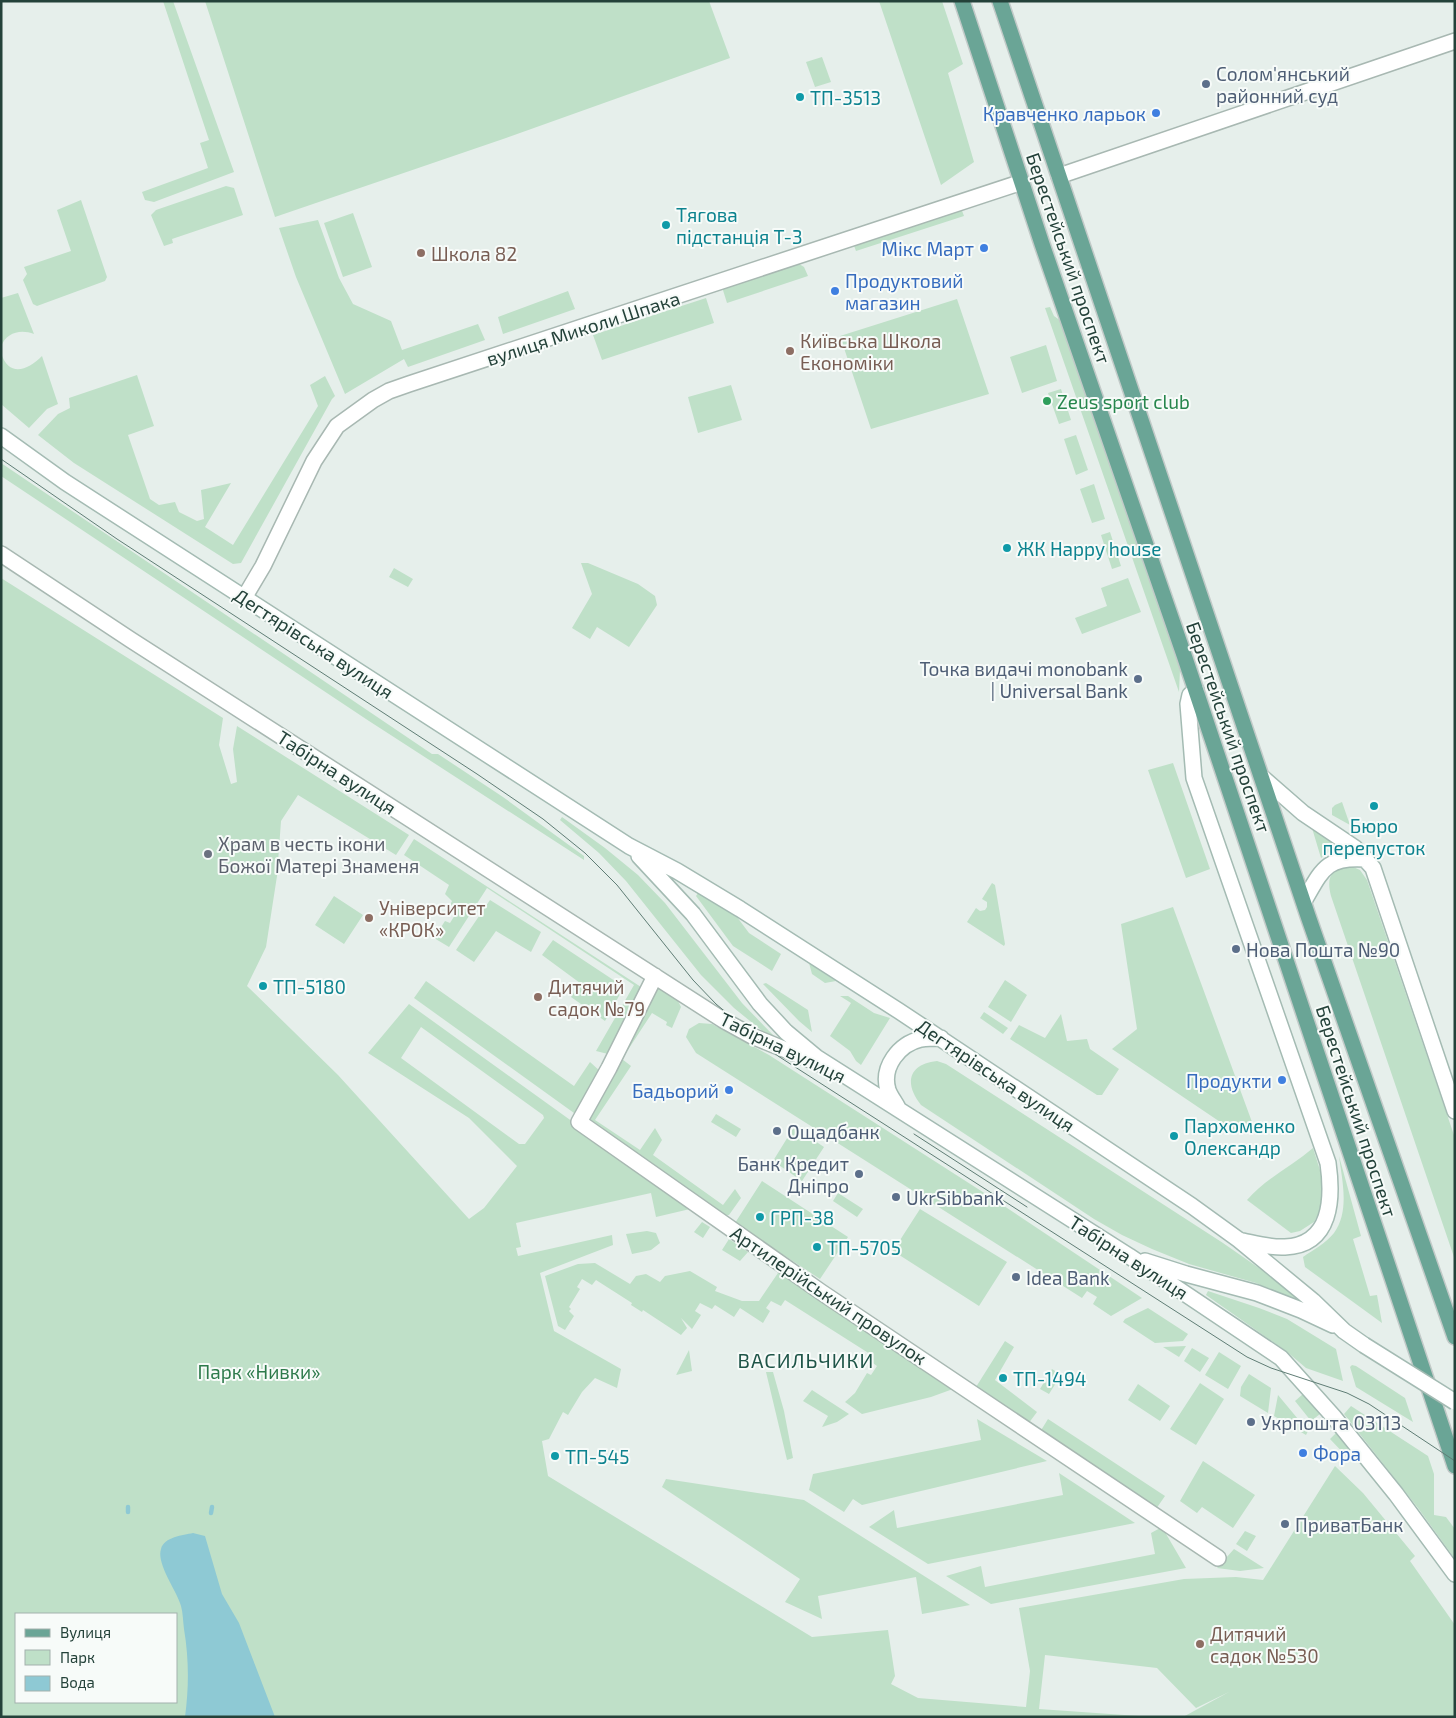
<svg xmlns="http://www.w3.org/2000/svg" width="1456" height="1718" viewBox="0 0 1456 1718" font-family="'Exo 2',sans-serif">
<style>
.green{fill:#bfe0c8;fill-rule:evenodd}
.water{fill:#8ec9d4}
.lines{fill:none;stroke-linecap:round;stroke-linejoin:round}
.stream{stroke:#8ec9d4;stroke-width:4.5}
.street-casing{stroke:#a8b8b2;stroke-width:18}
.secondary-casing{stroke:#a4bbb3;stroke-width:18}
.primary-casing{stroke:#c2cac8;stroke-width:18}
.street{stroke:#fff;stroke-width:15}
.secondary{stroke:#fff;stroke-width:15}
.primary{stroke:#6aa596;stroke-width:15}
.tram{stroke:#5f7d75;stroke-width:1}
.secondary-bridge-casing{stroke:#a4bbb3;stroke-width:18;stroke-linecap:butt}
.secondary-bridge{stroke:#fff;stroke-width:15}
.service-dot{fill:#5c6f8a;stroke:#f7fbf9;stroke-width:2}
.culture-dot{fill:#0f9aa8;stroke:#f7fbf9;stroke-width:2}
.shop-dot{fill:#3f7fe0;stroke:#f7fbf9;stroke-width:2}
.education-dot{fill:#8d6e63;stroke:#f7fbf9;stroke-width:2}
.leisure-dot{fill:#2e9e5b;stroke:#f7fbf9;stroke-width:2}
.worship-dot{fill:#6b7280;stroke:#f7fbf9;stroke-width:2}
.labels{text-anchor:middle;dominant-baseline:central;stroke-width:4;stroke-linejoin:round;paint-order:stroke}
.service-label{font-size:19px;fill:#4e5e75;stroke:#f7fbf9;text-anchor:start}
.culture-label{font-size:19px;fill:#0d838f;stroke:#f7fbf9;text-anchor:start}
.shop-label{font-size:19px;fill:#366cbe;stroke:#f7fbf9;text-anchor:end}
.education-label{font-size:19px;fill:#785e54;stroke:#f7fbf9;text-anchor:start}
.street-label{font-size:19px;fill:#24423a;stroke:#f7fbf9}
.leisure-label{font-size:19px;fill:#27864d;stroke:#f7fbf9;text-anchor:start}
.worship-label{font-size:19px;fill:#5b616d;stroke:#f7fbf9;text-anchor:start}
.park-label{font-size:19px;fill:#2d7a4b;stroke:#f7fbf9}
.neighbourhood-label{font-size:20px;letter-spacing:1px;fill:#1f5548;stroke:#f7fbf9}
</style>
<rect width="100%" height="100%" fill="#e6efeb"/>
<path class="green" d="M163,1H173L234,172L154,202L145,200L142,192L208,168L200,143L209,140Z
M205,1H709L730,58L506,138L275,217Z
M879,1H942L963,64L948,73L974,162L941,185Z
M822,57L831,82L815,87L806,62Z
M226,186L234,188L243,215L172,239L173,243L164,246L151,215L156,210Z
M81,200L107,277L105,281L37,306L33,304L23,280L27,274L24,267L71,251L57,210Z
M961,208L964,216L856,251L853,243Z
M353,213L372,267L343,277L324,223Z
M318,220L339,278L353,304L391,321L402,350L478,324L485,340L408,367L404,359L345,394L296,277L279,228Z
M796,262L804,267L808,276L727,303L722,287Z
M568,291L575,309L503,334L498,317Z
M18,293L34,334C21,329 6,332 1,347V298Z
M706,298L714,323L602,360L593,335Z
M957,299L989,394L871,429L840,336Z
M1050,307L1054,316L1061,321L1135,532L1180,670L1179,692L1045,308Z
M1046,345L1057,381L1022,393L1010,357Z
M1,353C9,378 28,370 42,356L58,404L47,409L29,428L1,404Z
M137,375L154,426L128,435L150,499L159,505L175,502L179,512L197,521L204,519L201,490L231,483L205,527L233,545L318,406L310,385L325,376L335,396L332,399L241,563L233,564L74,463L38,435L58,414L70,408L69,398Z
M731,385L742,420L698,433L688,397Z
M1061,389L1071,420L1059,424L1048,393Z
M1076,435L1088,470L1076,475L1064,439Z
M1,463L432,754H438L503,797L584,856V860L369,721L1,476Z
M1094,484L1105,519L1092,523L1080,489Z
M1110,532L1121,566L1112,569L1101,535Z
M581,563H588L638,584L655,596L657,605L629,647L597,627L590,639L572,628L592,594Z
M394,568L413,579L408,587L389,577Z
M1,578L223,718L219,745L231,784L237,782L233,749L237,726L409,835L396,855L298,795L281,821L277,876L266,947L247,986L338,1075L469,1219L484,1208L517,1166L469,1118L368,1053L409,1004L573,1122L690,1209L656,1217L651,1193L516,1223L521,1247L516,1248L518,1256L612,1235L613,1245L540,1273L554,1331L621,1369L617,1388L595,1378L582,1392L568,1415L563,1412L549,1439L542,1441L548,1476L812,1637L888,1630L895,1676L891,1684L918,1698L1026,1707L1030,1671L1019,1608L1184,1579L1236,1577L1263,1580L1335,1466L1363,1493L1415,1556L1410,1561L1455,1625V1717H1183L1229,1692L1196,1708L1157,1668L1045,1655L1039,1709L1153,1717H1ZM421,1027L543,1115L544,1118L525,1144H519L401,1058ZM16,1614H176V1702H16Z
M1128,578L1141,612L1082,634L1075,618L1107,606L1101,588Z
M1173,763L1210,869L1186,878L1148,770Z
M1342,802L1350,825L1332,815V808L1335,805Z
M562,817L605,848L638,875L665,903L742,1003L774,1036L771,1038L734,1008L701,975L626,881L599,853L560,820Z
M1312,828L1341,846L1333,849L1321,858Z
M414,839L641,987L612,1055L596,1051L634,985L487,888L449,947L434,938L445,921L450,923L455,915L448,909L452,901L445,894L449,885L404,855Z
M1351,866L1360,870L1367,880L1455,1138V1260L1331,896C1326,876 1331,869 1351,866Z
M992,883L995,885L1005,944L1004,946L967,922L976,908L980,911L985,910L987,907V902L982,899Z
M698,893L737,917L749,933L781,954L772,971L733,946L696,896Z
M334,896L363,915L344,944L315,925Z
M490,900L541,932L531,952L496,931L474,962L456,950Z
M1173,907L1252,1122L1238,1134L1112,1049L1137,1029L1121,924Z
M553,940L624,987L605,1021L571,997L580,983L542,955Z
M809,963L836,981L825,983L812,974Z
M1005,980L1027,995L1011,1022L988,1007Z
M426,981L574,1086L590,1062L601,1072L582,1110L574,1113L414,998Z
M766,983L808,1010L812,1032L799,1021L763,984Z
M662,988L677,999L681,1007L672,1028L666,1025L667,1022L652,1013L622,1059L631,1066L595,1120L640,1150L655,1128L662,1140L653,1155L723,1205L735,1189L741,1198L729,1215L724,1216L586,1122L654,989Z
M840,996H848L874,1013L890,1018L861,1065L856,1061L850,1051L830,1036L851,1003Z
M984,1012L1008,1028L1003,1034L980,1018Z
M1061,1014L1067,1041L1087,1039L1090,1049L1119,1069L1102,1095H1097L1010,1039L1019,1025L1045,1038Z
M699,1023L712,1024L769,1055L989,1196L1142,1298L1111,1316L1093,1304L1097,1297L1087,1291L1082,1298L696,1053L686,1037L689,1029Z
M937,1061L946,1064L1223,1243L1312,1305L1309,1309L1282,1294L1256,1283L1189,1264L1152,1249L1122,1235L1094,1219L921,1105C904,1084 908,1064 937,1061Z
M716,1114L741,1129L736,1137L711,1122Z
M794,1127L824,1147L802,1181L773,1161Z
M1313,1148L1325,1186L1322,1207L1314,1222L1300,1231L1291,1233L1247,1200C1265,1179 1292,1166 1313,1148Z
M1339,1156L1361,1236L1353,1239L1370,1296L1377,1295L1382,1323L1305,1267L1303,1257C1313,1250 1326,1243 1334,1233C1350,1211 1342,1180 1339,1156Z
M762,1181L848,1237L820,1279L735,1223Z
M838,1193L863,1209L857,1217L833,1201Z
M920,1209L1007,1262L979,1306L893,1251Z
M702,1222L710,1227L703,1238L694,1232Z
M647,1231L656,1233L660,1243L651,1250L632,1254L626,1234Z
M729,1239L748,1252L740,1261L722,1250Z
M595,1263L630,1284L636,1276L646,1274L660,1282L665,1276L690,1271L717,1287L715,1291L742,1301H759L780,1270L953,1389L931,1397L862,1414L845,1402L855,1393L867,1373L871,1375L877,1366L867,1359L870,1354L785,1300L781,1306L771,1301L766,1308L770,1311L763,1323L740,1308L734,1317L715,1305L712,1309L700,1303L695,1311L701,1315L692,1329L681,1318L687,1328L681,1335L643,1310L642,1312L631,1305L632,1303L596,1280L592,1285L582,1279L577,1287L580,1289L569,1307L571,1309L569,1311L574,1316L565,1330L558,1326L545,1276L578,1264Z
M1208,1291L1259,1308L1287,1319L1336,1349L1343,1381L1306,1368L1286,1351L1206,1295Z
M1148,1308L1188,1334L1183,1341L1155,1343L1123,1322L1125,1319Z
M1005,1341L1014,1347L995,1380L1037,1412L1028,1424L976,1387Z
M1186,1346L1179,1357L1163,1347Z
M1192,1348L1209,1358L1200,1372L1184,1361Z
M689,1350L692,1371L676,1375Z
M1219,1352L1241,1366L1228,1389L1205,1375Z
M1352,1365L1356,1366L1405,1398L1413,1422L1356,1387L1350,1367Z
M1052,1369L1061,1375L1049,1394L1040,1389Z
M766,1372H773L784,1411L793,1458L787,1460Z
M1249,1374L1271,1388L1268,1413L1240,1396L1241,1387Z
M1200,1383L1224,1399L1196,1445L1170,1429Z
M1138,1384L1170,1406L1160,1421L1128,1400Z
M812,1390L849,1414L837,1422L822,1427L828,1416L803,1401Z
M1303,1394L1320,1414L1311,1421L1295,1401Z
M1278,1395L1308,1431L1306,1435L1274,1416Z
M1351,1406L1428,1456L1434,1474V1515L1446,1517L1455,1529V1559L1418,1508L1344,1414Z
M977,1419L1047,1461L862,1505L853,1499L844,1512L809,1490L813,1474L981,1440Z
M1048,1419L1165,1496L1156,1509L1040,1432Z
M1336,1433L1352,1454L1348,1458L1330,1439Z
M1203,1461L1255,1495L1233,1528L1202,1507L1197,1513L1180,1501Z
M1059,1473L1135,1523L928,1564L869,1527L894,1510L897,1528L1063,1495Z
M666,1479L804,1500L970,1605L922,1614L916,1577L818,1596L822,1619L785,1602L800,1579L662,1487Z
M1162,1527L1186,1568L991,1604L946,1576L981,1566L985,1587L1155,1554L1151,1533Z
M1245,1531L1256,1536L1247,1551L1236,1544Z
M1234,1549L1264,1568L1240,1571L1217,1568Z"/>
<path class="water" d="M193,1533L205,1536L222,1594L239,1623L275,1717H185C189,1687 189,1659 184,1629C183,1622 183,1613 181,1606C177,1591 156,1564 161,1549C164,1537 183,1535 193,1533Z"/>
<g class="lines">
<path class="stream" d="M128,1507V1512
M211,1513L212,1507"/>
<g class="street-casing">
<path id="street" d="M1059,176L1455,41
M1,554L131,640L723,1020L752,1036L825,1066
M244,598L263,566L314,461L337,426L373,400L389,391L409,384L1022,182
M655,976L609,1068L579,1122L821,1292L1218,1558"/>
</g>
<g class="secondary-casing">
<path id="secondary" d="M1,436L65,482L629,846L677,871L740,909L899,1011L1192,1206L1239,1240L1313,1301L1344,1331L1364,1345
M1196,690L1190,695L1188,704L1194,778L1328,1163C1333,1198 1332,1245 1285,1247C1271,1248 1257,1244 1243,1241
M1263,778L1303,813L1355,848L1373,868L1455,1111
M639,856L693,914L760,1004L786,1032L816,1057L1129,1256L1281,1358L1333,1416L1396,1494L1455,1574
M1304,901C1322,870 1326,856 1366,859
M898,1108C895,1102 890,1096 888,1090C881,1067 899,1044 921,1039C928,1038 935,1038 941,1038
M1145,1261L1186,1274L1257,1293L1301,1310L1333,1325"/>
</g>
<g class="primary-casing">
<path id="primary" d="M962,1L1042,244L1184,655L1455,1466
M1000,1L1308,916L1455,1337"/>
</g>
<use href="#street" class="street"/>
<use href="#secondary" class="secondary"/>
<use href="#primary" class="primary"/>
<path class="tram" d="M1,459L117,539L477,774L543,819L585,853L617,885L693,980L716,1004L778,1056L1247,1357L1271,1368L1347,1393L1369,1404L1455,1461
M914,1134L1027,1207"/>
<g class="secondary-bridge-casing">
<path id="secondary-bridge" d="M1364,1345L1455,1402"/>
</g>
<use href="#secondary-bridge" class="secondary-bridge"/>
</g>
<g class="service-dot">
<circle cx="1206" cy="84" r="5"/>
<circle cx="1138" cy="679" r="5"/>
<circle cx="1236" cy="949" r="5"/>
<circle cx="777" cy="1131" r="5"/>
<circle cx="859" cy="1174" r="5"/>
<circle cx="896" cy="1197" r="5"/>
<circle cx="1016" cy="1277" r="5"/>
<circle cx="1251" cy="1422" r="5"/>
<circle cx="1285" cy="1524" r="5"/>
</g>
<g class="culture-dot">
<circle cx="800" cy="97" r="5"/>
<circle cx="666" cy="225" r="5"/>
<circle cx="1007" cy="548" r="5"/>
<circle cx="1374" cy="806" r="5"/>
<circle cx="263" cy="986" r="5"/>
<circle cx="1174" cy="1136" r="5"/>
<circle cx="760" cy="1217" r="5"/>
<circle cx="817" cy="1247" r="5"/>
<circle cx="1003" cy="1378" r="5"/>
<circle cx="555" cy="1456" r="5"/>
</g>
<g class="shop-dot">
<circle cx="1156" cy="113" r="5"/>
<circle cx="984" cy="248" r="5"/>
<circle cx="835" cy="291" r="5"/>
<circle cx="1282" cy="1080" r="5"/>
<circle cx="729" cy="1090" r="5"/>
<circle cx="1303" cy="1453" r="5"/>
</g>
<g class="education-dot">
<circle cx="421" cy="253" r="5"/>
<circle cx="790" cy="351" r="5"/>
<circle cx="369" cy="918" r="5"/>
<circle cx="538" cy="997" r="5"/>
<circle cx="1200" cy="1644" r="5"/>
</g>
<circle class="leisure-dot" cx="1047" cy="401" r="5"/>
<circle class="worship-dot" cx="208" cy="854" r="5"/>
<g class="labels">
<g class="service-label">
<text x="1216" y="73">Солом'янський<tspan x="1216" dy="22">районний суд</tspan></text>
<text x="1128" y="668" text-anchor="end">Точка видачі monobank<tspan x="1128" dy="22">| Universal Bank</tspan></text>
<text x="1246" y="949">Нова Пошта №90</text>
<text x="787" y="1131">Ощадбанк</text>
<text x="849" y="1163" text-anchor="end">Банк Кредит<tspan x="849" dy="22">Дніпро</tspan></text>
<text x="906" y="1197">UkrSibbank</text>
<text x="1026" y="1277">Idea Bank</text>
<text x="1261" y="1422">Укрпошта 03113</text>
<text x="1295" y="1524">ПриватБанк</text>
</g>
<g class="culture-label">
<text x="810" y="97">ТП-3513</text>
<text x="676" y="214">Тягова<tspan x="676" dy="22">підстанція Т-3</tspan></text>
<text x="1017" y="548">ЖК Happy house</text>
<text x="1374" y="825" text-anchor="middle">Бюро<tspan x="1374" dy="22">перепусток</tspan></text>
<text x="273" y="986">ТП-5180</text>
<text x="1184" y="1125">Пархоменко<tspan x="1184" dy="22">Олександр</tspan></text>
<text x="770" y="1217">ГРП-38</text>
<text x="827" y="1247">ТП-5705</text>
<text x="1013" y="1378">ТП-1494</text>
<text x="565" y="1456">ТП-545</text>
</g>
<g class="shop-label">
<text x="1146" y="113">Кравченко ларьок</text>
<text x="974" y="248">Мікс Март</text>
<text x="845" y="280" text-anchor="start">Продуктовий<tspan x="845" dy="22">магазин</tspan></text>
<text x="1272" y="1080">Продукти</text>
<text x="719" y="1090">Бадьорий</text>
<text x="1313" y="1453" text-anchor="start">Фора</text>
</g>
<g class="education-label">
<text x="431" y="253">Школа 82</text>
<text x="800" y="340">Київська Школа<tspan x="800" dy="22">Економіки</tspan></text>
<text x="379" y="907">Університет<tspan x="379" dy="22">«КРОК»</tspan></text>
<text x="548" y="986">Дитячий<tspan x="548" dy="22">садок №79</tspan></text>
<text x="1210" y="1633">Дитячий<tspan x="1210" dy="22">садок №530</tspan></text>
</g>
<g class="street-label">
<text transform="translate(1069 258) rotate(71)">Берестейський проспект</text>
<text transform="translate(583 328) rotate(-18)">вулиця Миколи Шпака</text>
<text transform="translate(314 643) rotate(33)">Дегтярівська вулиця</text>
<text transform="translate(1229 727) rotate(71)">Берестейський проспект</text>
<text transform="translate(337 772) rotate(33)">Табірна вулиця</text>
<text transform="translate(783 1047) rotate(26)">Табірна вулиця</text>
<text transform="translate(996 1075) rotate(34)">Дегтярівська вулиця</text>
<text transform="translate(1357 1111) rotate(72)">Берестейський проспект</text>
<text transform="translate(1129 1257) rotate(33)">Табірна вулиця</text>
<text transform="translate(829 1295) rotate(34)">Артилерійський провулок</text>
</g>
<g class="leisure-label">
<text x="1057" y="401">Zeus sport club</text>
</g>
<g class="worship-label">
<text x="218" y="843">Храм в честь ікони<tspan x="218" dy="22">Божої Матері Знаменя</tspan></text>
</g>
<g class="park-label">
<text x="259" y="1371">Парк «Нивки»</text>
</g>
<g class="neighbourhood-label">
<text x="806" y="1360">ВАСИЛЬЧИКИ</text>
</g>
</g>
<rect width="1456" height="1718" fill="none" stroke="#24423a" stroke-width="5"/>
<rect x="15" y="1613" width="162" height="90" fill="#f7fbf9" stroke="#a3b1ad"/>
<rect x="25" y="1629" width="25" height="8" fill="#6aa596" stroke="#a3b1ad"/>
<text x="60" y="1638" font-size="15" fill="#24423a">Вулиця</text>
<rect x="25" y="1650" width="25" height="15" fill="#bfe0c8" stroke="#a3b1ad"/>
<text x="60" y="1663" font-size="15" fill="#24423a">Парк</text>
<rect x="25" y="1676" width="25" height="15" fill="#8ec9d4" stroke="#a3b1ad"/>
<text x="60" y="1688" font-size="15" fill="#24423a">Вода</text>
</svg>
